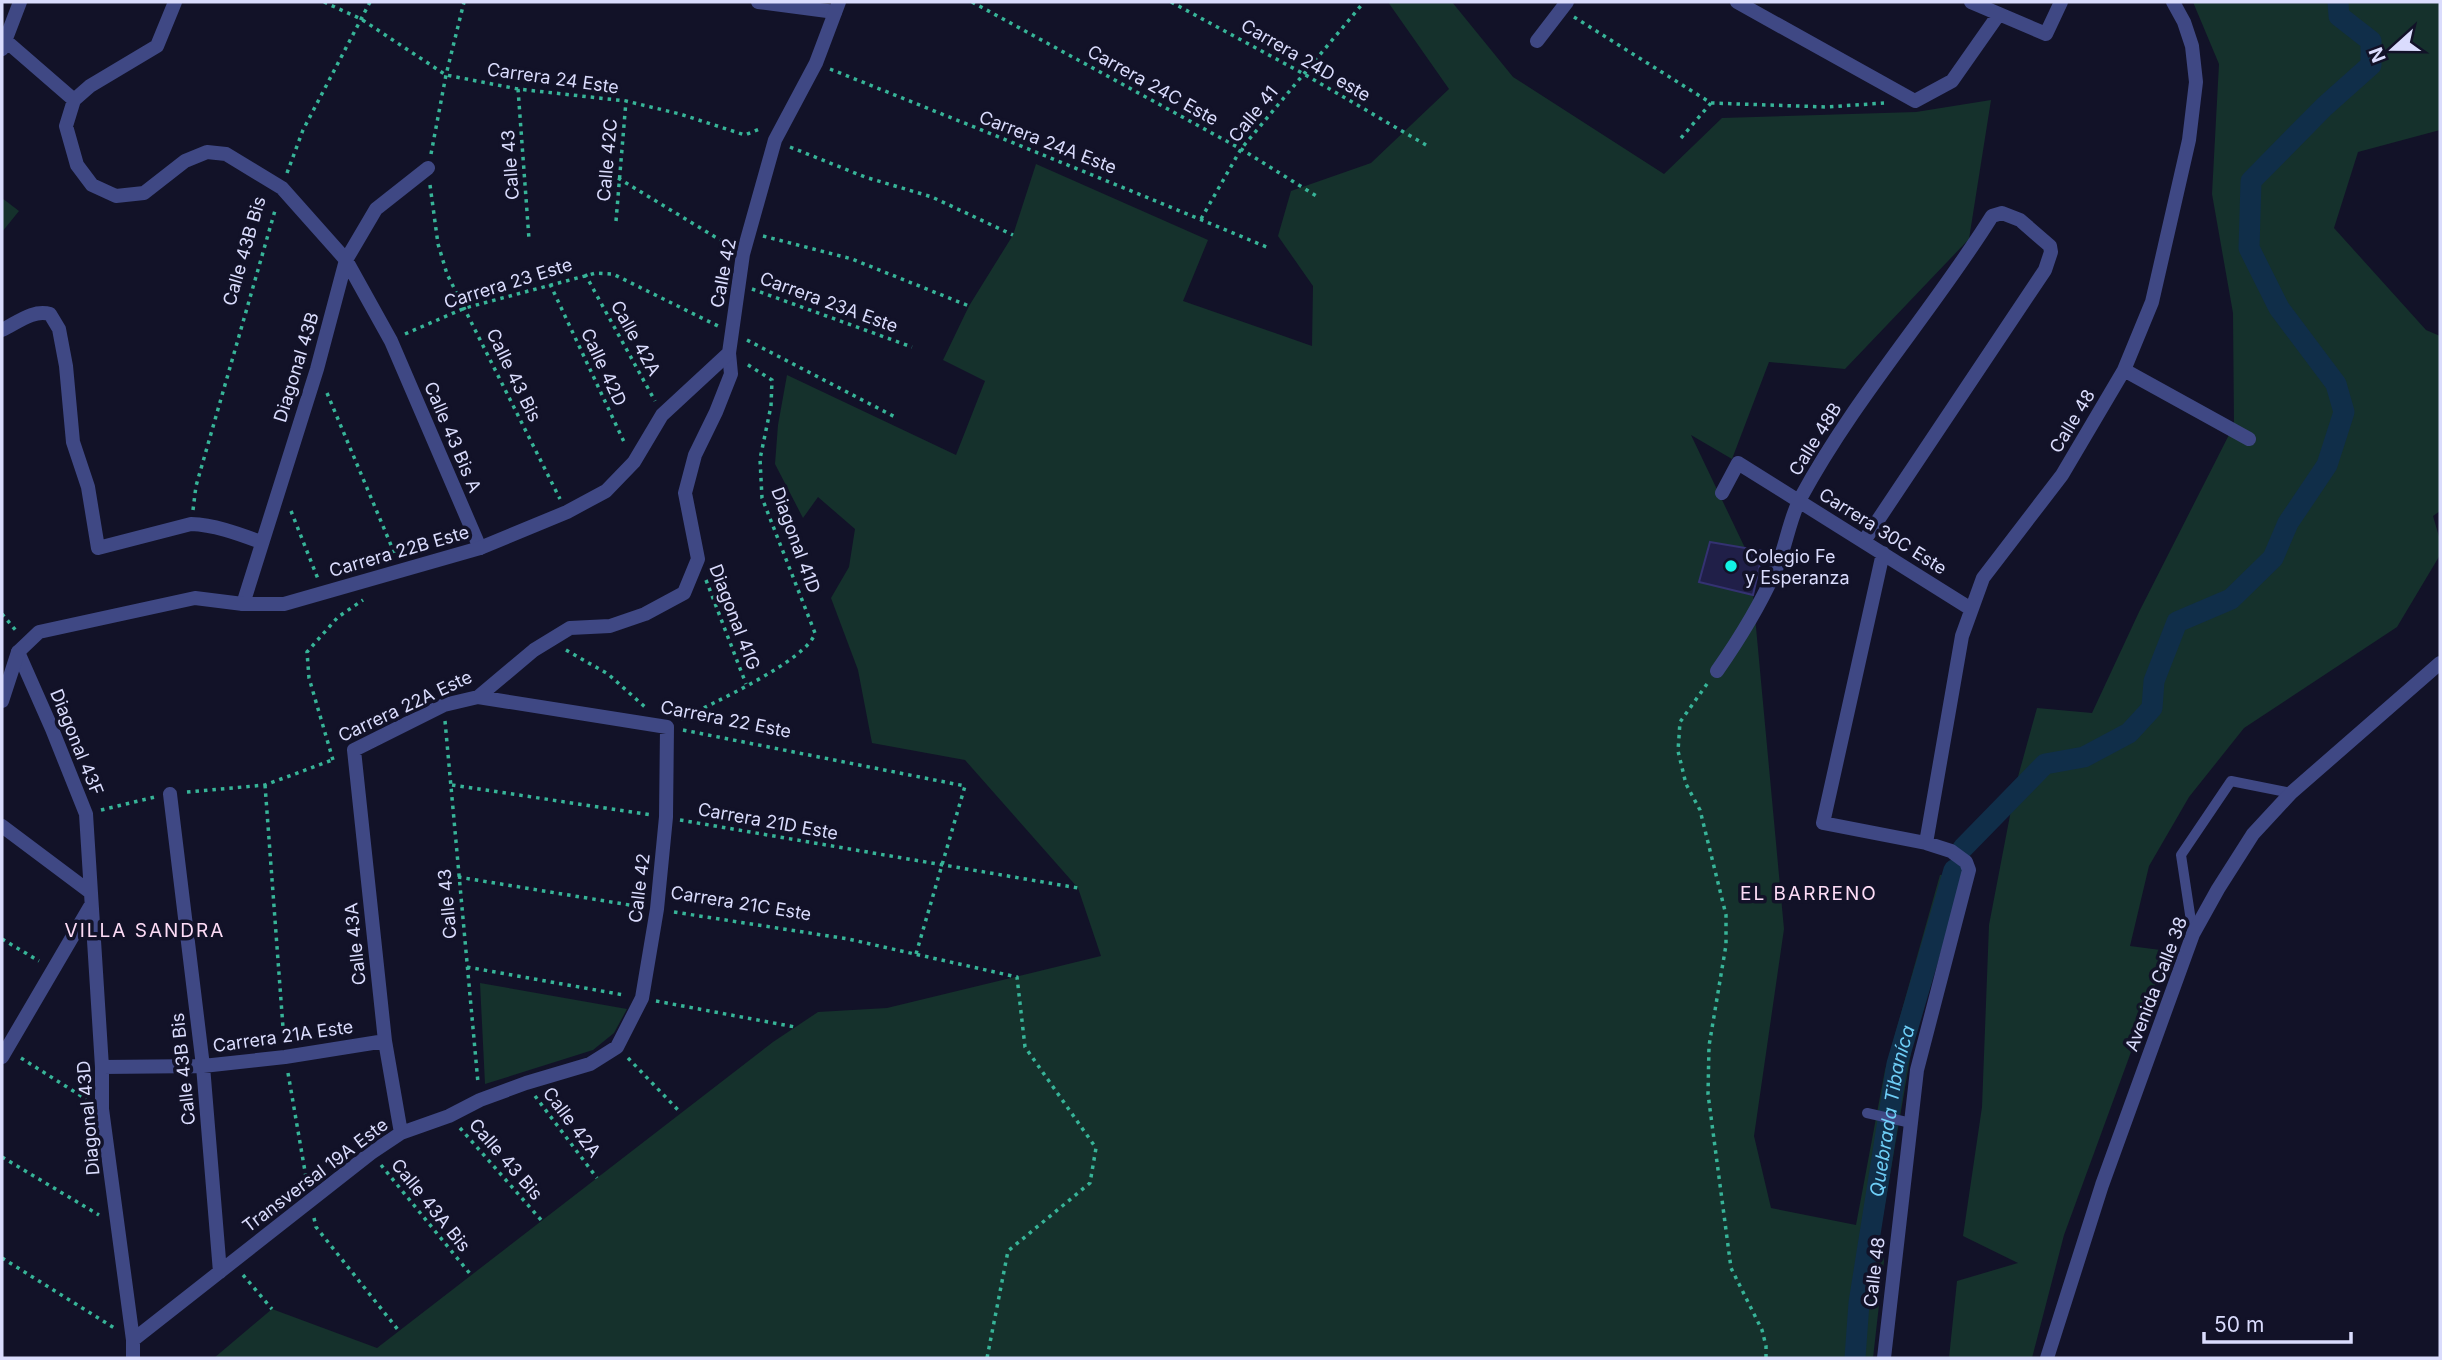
<svg xmlns="http://www.w3.org/2000/svg" width="2442" height="1360" viewBox="0 0 2442 1360" font-family="Inter,sans-serif">
<style>
.green{fill:#15312c}
.lines{fill:none;stroke-linecap:round;stroke-linejoin:round}
.canal{stroke:#102e49;stroke-width:21}
.building{fill:#201f48;stroke:#343272;stroke-width:2}
.path{stroke:#37b498;stroke-width:3.5;stroke-dasharray:3.5 5;stroke-linecap:butt}
.service{stroke:#3f4884;stroke-width:10}
.minor{stroke:#3f4884;stroke-width:14}
.tertiary{stroke:#3f4884;stroke-width:14}
.poi-dot{fill:#12f2e4;stroke:#121228;stroke-width:2.5}
.labels{text-anchor:middle;dominant-baseline:central;stroke-width:7;stroke-linejoin:round;paint-order:stroke}
.street-label{font-size:18px;fill:#dadcfd;stroke:#121228}
.poi-label{font-size:18px;fill:#dadcfd;stroke:#121228;text-anchor:start}
.neighbourhood-label{font-size:19px;letter-spacing:2px;fill:#fddcf6;stroke:#121228}
.water-label{font-size:19px;font-style:italic;fill:#6ecef7;stroke:#121228}
</style>
<rect width="100%" height="100%" fill="#121228"/>
<path class="green" d="M1388,2H1452L1513,77L1664,174L1722,118L1916,112L1991,100L1969,239L1845,369L1769,362L1732,459L1691,435L1745,548L1710,542L1699,581L1753,595L1784,929L1754,1136L1771,1208L1856,1225L1885,1070L1940,875H1959L1919,1006L1879,1239L1884,1261L1873,1358H214L272,1309L377,1348L773,1042L818,1012L887,1008L1101,956L1078,888L965,760L872,743L858,670L831,598L849,567L855,529L818,497L803,518L775,464L778,425L787,375L956,455L985,381L943,360L969,306L1013,235L1036,164L1208,240L1183,301L1312,346L1313,286L1278,236L1291,191L1371,163L1449,89Z
M2193,2H2440V130L2358,152L2334,228L2426,330L2440,336V511L2433,516L2440,540V555L2397,627L2244,728L2189,797L2149,866L2130,946L2168,951L2064,1235L2032,1358H1949L1957,1281L2018,1263L1963,1236L1982,1107L1989,925L2016,784L2037,708L2092,713L2139,612L2234,425L2233,313L2212,194L2219,64Z
M2,198L19,211L2,232Z
M480,983L627,1009L614,1033L593,1050L485,1084Z"/>
<g class="lines">
<g class="canal">
<path d="M1963,848L2045,764L2084,757L2129,733L2152,708L2154,681L2177,622L2231,599L2273,558L2288,523L2327,465L2344,412L2336,384L2279,308L2249,248L2251,181L2324,107L2371,65V41L2339,16L2338,2"/>
<path id="s1" d="M1855,1358L1859,1303L1897,1064L1954,870"/>
</g>
</g>
<path class="building" d="M1710,542L1763,551L1753,595L1699,582Z"/>
<g class="lines">
<path class="path" d="M324,2L361,19L446,75L518,89L626,101L680,114L745,135L762,128
M972,2L1241,149L1318,197
M1171,2L1304,74L1426,145
M1574,17L1711,103
M830,69C977,128 1123,187 1269,248
M518,89L529,239
M1711,103L1827,107L1884,103
M1681,138L1711,103
M790,147L865,177L932,197L1013,235
M431,154L446,75L464,2
M287,173L303,130L370,2
M618,178L730,246
M430,185L438,244L447,274L560,499
M1201,219L1241,149L1364,2
M616,221L626,101
M763,236L852,259L969,306
M585,274L655,401
M550,284L625,444
M752,289L912,347
M405,334L465,308L596,273L613,274L718,326
M747,340L897,418
M327,393L396,557
M2,501H3
M193,510L196,486L276,207
M291,511L318,579
M706,580L746,684
M2,614L18,633
M566,650L608,674L645,707
M1707,684L1680,722L1678,751L1686,784L1700,810L1726,915V945L1709,1046L1708,1094L1731,1268L1762,1330L1766,1346V1358
M681,719C709,705 808,660 815,633L762,498L760,459L771,406L772,380L745,363
M445,721L478,1083
M683,730L965,786L916,954
M333,760L309,678L307,652L338,617L363,600
M265,785L284,1041
M452,785L652,815
M187,792L265,785L335,759
M101,810L155,797
M680,820L1078,888
M458,877L642,907
M674,912L848,939L1017,977L1025,1047L1096,1148L1090,1183L1008,1251L987,1358
M2,939L39,961
M467,967L624,995
M656,1001L795,1027
M21,1058L86,1099
M628,1058L681,1113
M288,1073L307,1183
M535,1096L597,1178
M460,1128L542,1221
M2,1157L99,1215
M381,1165L471,1275
M314,1218L316,1227L399,1331
M2,1258L116,1329
M243,1275L272,1309"/>
<path class="service" d="M2193,934L2181,855L2231,781L2291,793
M1867,1113L1911,1123"/>
<path class="minor" d="M175,2L157,46L90,86L74,100L66,126L77,165L92,185L116,196L144,193L185,161L207,152L226,154L282,188L346,260L391,341L480,548
M758,2L835,12
M1737,2L1915,101L1952,81L1999,14
M1971,2L2046,34L2061,2
M6,41L74,100
M1537,41L1567,2
M2,49L20,2
M2,330C17,323 33,309 50,314L59,329L66,366L73,442L88,487L98,548L191,524C216,525 239,534 261,542
M2124,370L2249,439
M1722,493L1738,463L1971,609
M1883,553L1823,823L1926,843L1951,851L1966,862L1969,870L1917,1070L1884,1358
M243,604L317,369L346,260L376,209L428,168
M18,652L52,729L86,814L102,1067V1109L133,1340V1358
M1717,671C1740,638 1760,606 1776,569C1786,547 1789,520 1800,499C1855,397 1932,312 1992,216L2002,213L2020,220L2050,246L2051,252L2045,270L1864,541
M170,794L203,1066L220,1272
M2,826L90,892
M1926,843L1962,636L1983,578L2062,475L2124,370L2152,302L2189,140L2196,82L2192,46L2184,22L2173,2
M2,1057L91,905
M102,1067L203,1066L285,1057L385,1041
M401,1133L385,1041L354,750L444,705L478,697L534,650L570,628L610,626L645,614L684,593L698,559L685,493L695,455L716,412L731,374L729,353
M133,1340L371,1153L401,1133L449,1116L480,1100L526,1083L590,1064L617,1047L642,998L657,909L666,817L667,727L478,697"/>
<path class="tertiary" d="M2,701L18,652L39,632L195,598L243,604H284L480,548L567,512L606,491L634,462L662,415L729,353L743,254L775,140L816,63L839,2
M2047,1358L2102,1185L2193,934L2218,889L2253,834L2291,793L2440,663"/>
</g>
<circle class="poi-dot" cx="1731" cy="566" r="7"/>
<g class="labels">
<g class="street-label">
<text transform="translate(1306 60) rotate(30)">Carrera 24D este</text>
<text transform="translate(553 78) rotate(8)">Carrera 24 Este</text>
<text transform="translate(1153 85) rotate(29)">Carrera 24C Este</text>
<text transform="translate(1253 114) rotate(-51)">Calle 41</text>
<text transform="translate(1048 142) rotate(21)">Carrera 24A Este</text>
<text transform="translate(607 160) rotate(-85)">Calle 42C</text>
<text transform="translate(510 165) rotate(-94)">Calle 43</text>
<text transform="translate(244 251) rotate(-74)">Calle 43B Bis</text>
<text transform="translate(723 273) rotate(-79)">Calle 42</text>
<text transform="translate(508 283) rotate(-17)">Carrera 23 Este</text>
<text transform="translate(829 302) rotate(20)">Carrera 23A Este</text>
<text transform="translate(636 338) rotate(61)">Calle 42A</text>
<text transform="translate(296 367) rotate(-73)">Diagonal 43B</text>
<text transform="translate(604 367) rotate(65)">Calle 42D</text>
<text transform="translate(514 375) rotate(64)">Calle 43 Bis</text>
<text transform="translate(2072 421) rotate(-59)">Calle 48</text>
<text transform="translate(453 437) rotate(67)">Calle 43 Bis A</text>
<text transform="translate(1815 439) rotate(-58)">Calle 48B</text>
<text transform="translate(1883 531) rotate(32)">Carrera 30C Este</text>
<text transform="translate(796 540) rotate(70)">Diagonal 41D</text>
<text transform="translate(399 551) rotate(-16)">Carrera 22B Este</text>
<text transform="translate(735 617) rotate(69)">Diagonal 41G</text>
<text transform="translate(405 706) rotate(-25)">Carrera 22A Este</text>
<text transform="translate(726 719) rotate(11)">Carrera 22 Este</text>
<text transform="translate(77 742) rotate(68)">Diagonal 43F</text>
<text transform="translate(768 821) rotate(10)">Carrera 21D Este</text>
<text transform="translate(639 888) rotate(-83)">Calle 42</text>
<text transform="translate(741 903) rotate(9)">Carrera 21C Este</text>
<text transform="translate(447 904) rotate(-95)">Calle 43</text>
<text transform="translate(355 944) rotate(-96)">Calle 43A</text>
<text transform="translate(2156 984) rotate(-69)">Avenida Calle 38</text>
<text transform="translate(283 1036) rotate(-8)">Carrera 21A Este</text>
<text transform="translate(183 1069) rotate(-96)">Calle 43B Bis</text>
<text transform="translate(88 1118) rotate(-95)">Diagonal 43D</text>
<text transform="translate(572 1122) rotate(53)">Calle 42A</text>
<text transform="translate(506 1159) rotate(49)">Calle 43 Bis</text>
<text transform="translate(315 1175) rotate(-37)">Transversal 19A Este</text>
<text transform="translate(431 1205) rotate(51)">Calle 43A Bis</text>
<text transform="translate(1874 1272) rotate(-83)">Calle 48</text>
</g>
<g class="poi-label">
<text x="1745" y="556">Colegio Fe<tspan x="1745" dy="21">y Esperanza</tspan></text>
</g>
<g class="neighbourhood-label">
<text x="1809" y="893">EL BARRENO</text>
<text x="145" y="930">VILLA SANDRA</text>
</g>
<g class="water-label">
<text stroke="none"><textPath href="#s1" startOffset="250">Quebrada Tibaníca</textPath></text>
</g>
</g>
<rect width="2442" height="1360" fill="none" stroke="#dadcfd" stroke-width="7"/>
<g transform="translate(2393 49) rotate(249)" stroke="#121228" stroke-width="5" paint-order="stroke">
<path d="M0-5L12 26L0 18L-12 26Z" fill="#dadcfd"/>
<text y="-10" font-size="19" font-weight="bold" text-anchor="middle" fill="#dadcfd">N</text>
</g>
<path d="M2204 1332v10h147v-10" fill="none" stroke="#dadcfd" stroke-width="3.5"/>
<text x="2214" y="1332" font-size="21" fill="#dadcfd" stroke="#121228" stroke-width="5" paint-order="stroke">50 m</text>
</svg>
